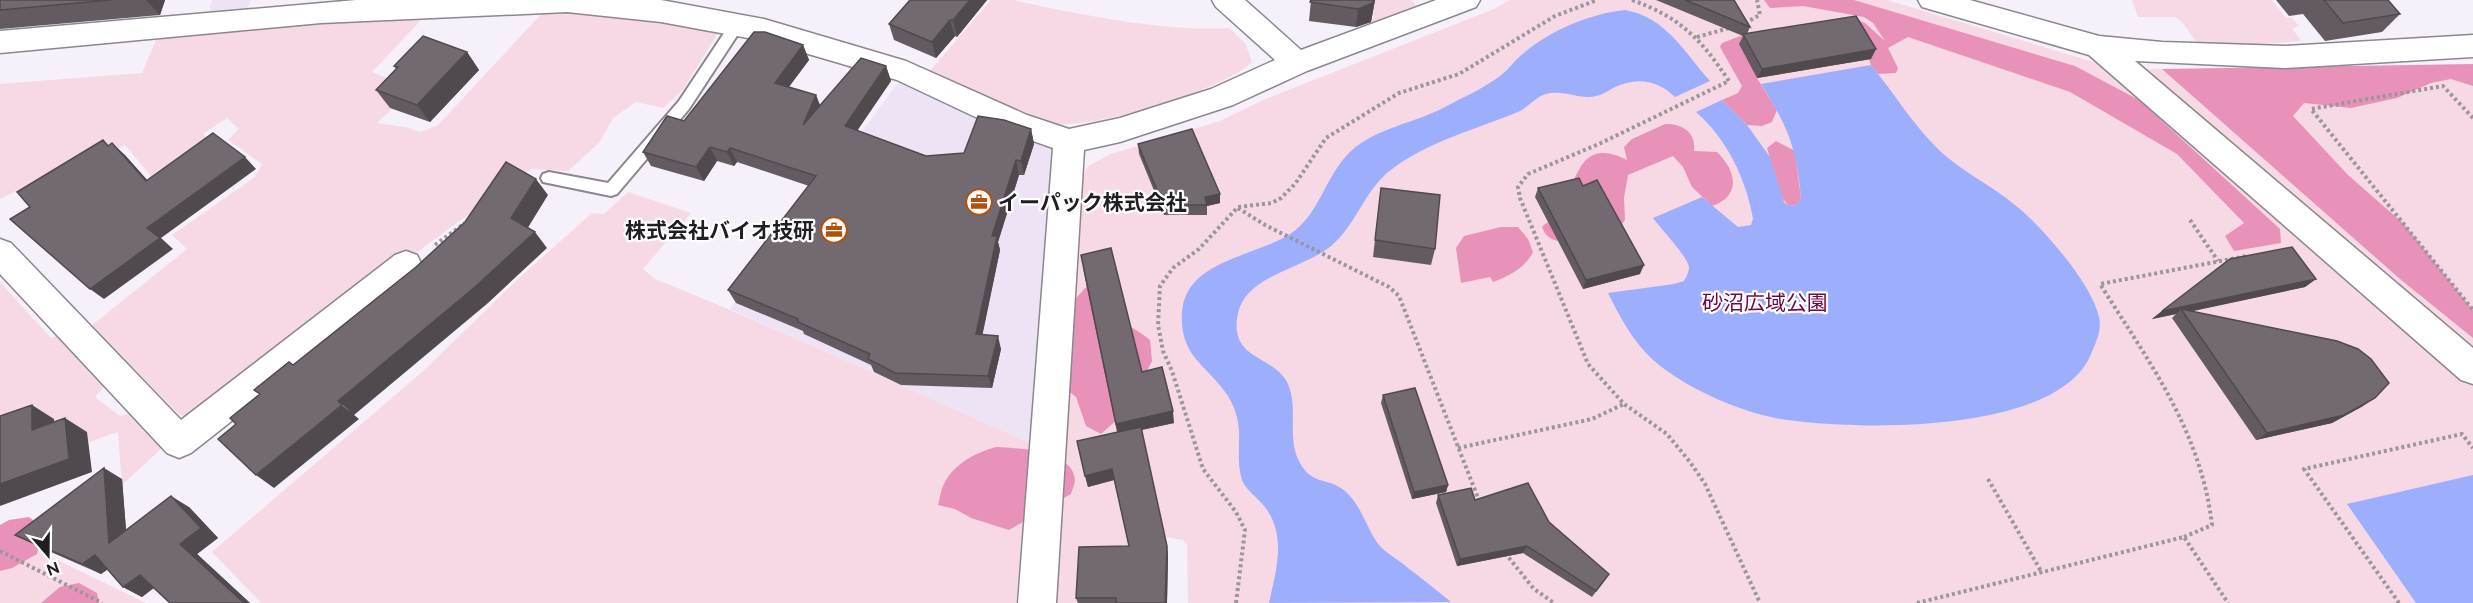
<svg xmlns="http://www.w3.org/2000/svg" width="2473" height="603" viewBox="0 0 2473 603" font-family="Raleway,'Noto Sans JP',sans-serif">
<style>
.built{fill:#eee3f5}
.green{fill:#f7d8e5}
.forest{fill:#e892ba}
.water{fill:#9daefd}
.lines{fill:none;stroke-linecap:round;stroke-linejoin:round}
.lane-casing{stroke:#8c868f;stroke-width:4}
.street-casing{stroke:#8c868f;stroke-width:3}
.path{stroke:#9a969e;stroke-width:4;stroke-dasharray:3 3;stroke-linecap:butt}
.lane{fill:#fff;fill-rule:evenodd}
.street{fill:#fff;fill-rule:evenodd}
.wall{fill:#635b61}
.shaded-wall{fill:#504a4f}
.building{fill:#736a71;stroke:#504a4f;stroke-width:1.5}
.labels{text-anchor:middle;dominant-baseline:central;stroke-width:4.5;stroke-linejoin:round;paint-order:stroke}
.poi-label{font-size:21px;font-weight:bold;fill:#201e22;stroke:#fff;text-anchor:start}
.park-label{font-size:21px;fill:#6f0647;stroke:#fff}
</style>
<rect width="100%" height="100%" fill="#f6f0fb"/>
<path class="built" d="M212,0H251L243,19L206,23Z
M906,72L1060,138L1032,444L730,309Z"/>
<path class="green" d="M991,0H1013C1076,14 1166,32 1229,28L1245,43L1252,62C1222,91 1087,132 1047,123C1006,112 966,91 928,73Z
M1375,0H1411L1419,8L1372,24Z
M1510,0H1887L2117,69H2292L2473,64V603H1188L1187,545L1183,540L1166,537L1165,544L1079,603H1047L1080,184L1088,166L1111,154L1220,121L1263,100L1494,9Z
M2132,0H2272L2286,18H2292L2299,26L2292,28L2301,41L2246,45L2196,42L2183,23L2175,17H2138Z
M547,8L591,10L720,30L682,91L663,108L636,102L613,118L599,143L568,171L531,169L188,419L179,414L91,326L187,249L172,235L255,177L262,164L228,140L239,129L227,118L203,134L213,143L155,181L125,145L64,175L32,183L0,199V84L142,73L157,38L280,26L423,18L372,72L394,81L390,111L377,123L405,127L420,132L438,125Z
M628,192L691,213L643,269L655,279C782,330 907,389 1032,444L1016,603H261L212,552L421,373L518,279L592,213L604,214Z
M0,282L51,338L58,335L106,384L95,397L120,416L135,412L163,447L122,485L118,432L89,442L87,432L55,444L54,419L0,439Z
M0,532L144,602L146,603H0Z"/>
<path class="forest" d="M1764,0H1854L2075,66L2139,100L2280,229L2281,243L2234,251L2225,236L2244,223L2177,154L2070,92L1908,37L1888,48L1898,68L1896,73L1878,74L1871,65L1856,19L1865,23L1885,41L1873,23L1864,17L1803,6L1770,8Z
M1743,35L1757,78L1777,110L1772,122L1762,126L1747,125L1722,100L1738,93L1742,86L1720,47L1722,43Z
M2473,64V86L2451,79L2431,83L2397,98L2351,108L2304,103L2293,116L2348,175L2404,224L2473,310V338L2400,279L2162,69Z
M1665,124C1683,124 1696,132 1694,151L1717,152C1736,170 1742,196 1712,206L1692,187L1683,167L1673,156L1628,175L1624,198L1625,220L1622,224C1602,229 1552,258 1542,227C1546,222 1552,221 1556,216C1578,192 1573,133 1627,160L1624,147L1632,139Z
M1776,141L1795,151L1801,199L1796,205L1789,206L1782,198L1767,148Z
M1501,227H1518L1528,239L1533,252C1525,268 1509,276 1493,282L1490,277L1461,283L1456,248L1464,236Z
M1087,286C1100,294 1103,306 1113,315C1123,324 1139,330 1150,340L1152,361L1128,410L1101,434L1086,426L1076,397L1061,385V315Z
M996,447C1017,448 1073,450 1075,480C1075,484 1072,490 1071,494L1009,530L971,518L955,509L938,505C940,498 941,488 945,482C955,463 977,452 996,447Z
M29,517L43,528L37,554L12,568L0,571V525L9,520Z
M79,583L97,593L99,603H41L60,587Z"/>
<path class="water" d="M1625,10C1666,17 1684,52 1710,81L1675,97C1656,79 1636,77 1613,88C1608,91 1602,95 1596,96C1580,100 1563,89 1546,94C1537,96 1529,106 1520,111C1476,130 1424,142 1387,173C1364,193 1355,226 1331,246C1303,269 1247,275 1238,313C1228,360 1272,354 1287,382C1299,406 1287,435 1298,459C1311,487 1327,476 1345,491C1362,506 1366,528 1379,545C1387,554 1399,560 1408,568C1423,579 1437,591 1451,602L1269,603C1276,571 1287,536 1265,507C1259,499 1245,489 1242,480C1233,450 1248,429 1228,396C1209,366 1179,358 1182,312C1186,260 1255,257 1290,234C1320,215 1325,175 1351,151C1376,128 1415,123 1445,107C1465,96 1490,86 1507,70C1510,67 1513,63 1516,60C1544,33 1587,14 1625,10Z
M1871,65C1894,93 1913,125 1939,150C1962,172 1991,185 2015,205C2042,226 2092,284 2099,317C2102,331 2096,342 2091,354C2058,436 1848,431 1775,418C1737,410 1694,391 1663,368C1637,349 1622,321 1608,293L1674,284L1684,281C1686,278 1689,272 1689,267C1687,256 1661,229 1653,218L1702,197L1738,227L1751,225L1753,219C1746,179 1727,139 1696,112L1722,100L1747,125L1770,157L1784,202L1789,206L1796,205L1801,199C1797,148 1788,127 1761,84Z
M2473,475V603H2416L2347,504Z"/>
<g class="lines">
<g class="lane-casing">
<path id="lane" d="M737,20L744,25L689,109L617,194L611,196L543,182L541,178L543,174L549,172L608,183L679,101L732,21Z"/>
</g>
<g class="street-casing">
<path id="street" d="M356,0H661L764,19L906,61L1027,115L1069,129L1120,118L1211,89L1275,60L1216,7L1212,0H1245L1301,50L1436,0H1480L1476,7L1307,71L1233,105L1120,142L1084,150L1056,603H1018L1053,148L1005,131L897,80L764,41L661,22L567,12L321,23L0,53V31Z
M1918,0H1970L2099,36L2162,42L2285,46L2473,35V57L2285,68L2135,61L2473,348V384L2461,380L2089,55L1922,7Z
M0,239L11,243L181,420L395,255L406,251L417,255L422,265L417,275L191,453L179,458L167,453L0,274Z"/>
</g>
<path class="path" d="M1632,0C1681,18 1700,38 1729,81L1601,143L1528,174L1518,187L1520,198L1588,364L1624,404L1667,434L1690,462L1705,484L1760,603
M1745,23L1760,15L1757,0
M1697,37L1729,28
M2473,118L2443,86L2311,109L2473,310
M1238,208L1265,225L1389,287L1399,296L1480,503
M2190,220L2218,261
M435,245L465,223
M1458,448L1592,419L1624,404
M1988,479L2042,573
M2184,537L2212,525C2201,431 2149,362 2100,284L2247,256
M0,551L102,603
M1505,553L1534,589L1554,603
M1236,603L1245,530L1236,512L1203,469L1172,371L1163,351L1158,325L1160,286L1173,268L1199,249L1238,207L1272,203L1281,198L1295,184L1326,138L1399,93L1459,74L1555,16L1597,0
M1917,603L2184,537L2228,603
M2399,603L2304,469L2462,434L2473,448"/>
<use href="#lane" class="lane"/>
<use href="#street" class="street"/>
</g>
<path class="wall" d="M0,0H165L160,15L0,29Z
M910,0H987L957,37L955,36L936,58L894,40L889,24Z
M1311,0H1375L1371,22L1356,27L1309,21Z
M1656,0H1734L1750,27L1747,34L1871,59L1757,78L1739,44L1743,36Z
M2276,0H2388L2400,14L2382,32L2325,41L2303,14L2289,16Z
M803,45L809,60L789,87L816,95L820,106L886,66L891,81L857,130L926,156L964,153L1031,129L1034,144L1024,175H1019L998,242L1000,250L982,335L1001,349L992,388L901,385L874,372L871,365L804,334L803,331L736,303L728,290L809,186L737,162L734,166L717,161L704,181L651,166L643,152L684,121Z
M467,52L479,70L430,122L390,108L376,90L396,69L394,66Z
M1138,144L1220,203L1207,206V215H1164L1139,154Z
M1583,186L1640,274L1583,289L1535,197L1538,188Z
M1381,188L1435,249L1431,265L1373,257Z
M1083,268L1142,372L1174,423L1141,430L1167,546L1168,556L1167,603H1078L1076,598L1129,546L1114,480L1088,487L1077,441L1117,432Z
M2316,279L2305,287L2191,311L2363,406L2332,423L2256,440L2172,318L2176,314L2152,319L2162,311Z
M1383,395L1448,485L1446,492L1412,499L1381,403Z
M122,479L126,531L189,507L218,538L197,554L250,603H170L154,588L142,597L123,587L108,569L101,574L35,545L15,535Z
M1438,495L1475,500L1549,522L1604,581L1592,597L1523,553L1457,566L1436,503Z"/>
<path class="shaded-wall" d="M146,0H165L160,15Z
M970,0H987L957,37L953,20Z
M1374,0H1375L1371,22L1356,27L1358,9Z
M950,20L955,36L936,58L932,42Z
M803,45L809,60L781,97L775,83Z
M1876,49L1871,59L1757,78L1762,69Z
M467,52L479,70L430,122L417,105Z
M886,66L891,81L851,140L845,126Z
M816,95L822,110L803,125Z
M1031,129L1034,144L1024,175L1021,161Z
M112,143L125,155L158,192L146,181Z
M710,147L717,161L704,181L696,167Z
M730,148L737,162L734,166L727,152Z
M245,157L256,169L161,238L173,249L104,299L90,289L147,228Z
M1016,160L1019,175L998,242L1000,250L980,347L976,334L992,236Z
M536,179L548,195L524,234L511,218Z
M1220,194V203L1207,206L1205,197Z
M535,232L547,248L488,303L354,415L338,401Z
M1644,265L1640,274L1583,289L1586,280Z
M2316,279L2305,287L2184,313L2181,309L2176,314L2152,319L2162,311Z
M998,336L1001,349L992,388L988,376Z
M2375,398L2363,406L2332,423L2256,440L2267,433Z
M32,405L54,419L55,444L32,430Z
M342,405L359,419L274,488L256,475Z
M1173,411L1174,423L1118,435L1116,424Z
M65,418L87,432L92,472L0,506V484Z
M104,468L122,479L128,554L109,543Z
M1112,469L1114,480L1088,487L1085,476Z
M1448,485L1446,492L1412,499L1414,492Z
M171,496L189,507L218,538L197,554L250,603H244L180,544Z
M1167,546L1168,556L1167,603H1165Z
M1527,546L1523,553L1457,566L1460,559Z
M95,555L114,565L101,574L82,564Z
M140,575L158,584L142,597L123,587Z"/>
<path class="building" d="M0,0H111L0,10Z
M910,0H970L953,20H950L932,42L889,24Z
M1311,0H1374L1373,3L1358,9L1310,2Z
M1685,0H1734L1750,27L1695,4Z
M2324,0H2388L2400,14L2343,23Z
M1856,16L1876,49L1762,69L1743,34Z
M754,32H765L803,45L775,83L816,95L803,125L861,58L886,66L845,126L926,156L964,153L978,116L1004,120L1031,129L1021,161L1016,160L992,236H997L976,334L998,336L988,376L895,373L868,359L870,354L798,322V319L728,290L816,176L730,148L727,152L710,147L696,167L643,152L667,116L684,121Z
M423,36L467,52L417,105L376,90L398,67L394,66Z
M1192,129L1220,194L1205,197L1207,205H1163L1138,144Z
M213,133L245,157L147,228L160,238L90,289L10,219L30,207L17,192L103,140L108,146L112,143L146,181Z
M506,162L536,179L511,218L535,232L475,287L338,401L342,405L256,475L218,439L236,424L230,418L260,394L254,390L289,362L293,365L416,267L465,222Z
M1579,178L1583,186L1597,180L1644,265L1586,280L1538,188Z
M1381,188L1440,195L1435,249L1375,240Z
M2292,247L2316,279L2162,311L2230,259Z
M1111,248L1142,372L1162,367L1173,411L1116,424L1081,255Z
M2181,309L2337,341L2358,349L2371,359L2389,383L2375,398L2344,415L2267,433Z
M1415,388L1448,485L1414,492L1383,395Z
M32,405V430L65,418L69,459L0,484V416Z
M1141,427L1167,546L1165,603H1116V598H1076L1079,547L1129,546L1112,469L1085,476L1077,441Z
M104,468L109,543L171,496L201,528L180,544L244,603H170L140,575L123,587L95,555L82,564L15,535Z
M1528,483L1549,522L1609,574L1596,591L1527,546L1460,559L1438,495L1471,488L1475,500Z"/>
<defs>
<g id="office-ring" transform="scale(1.35)"><circle r="9.5" fill="#fff" stroke="#b1510c" stroke-width="1.5"/><path d="M-6-3h4V-5.5h4V-3h4V5H-6ZM-1-4.5V-3h2v-1.5ZM-6 0V1H6V0Z" fill="#b1510c"/></g>
</defs>
<g fill-rule="evenodd">
<use href="#office-ring" x="979" y="202"/>
<use href="#office-ring" x="834" y="230"/>
</g>
<g class="labels">
<g class="poi-label">
<text x="998" y="202">イーパック株式会社</text>
<text x="814" y="230" text-anchor="end">株式会社バイオ技研</text>
</g>
<g class="park-label">
<text x="1765" y="302">砂沼広域公園</text>
</g>
</g>
<g transform="translate(48 555) rotate(160)" stroke="#ffffff" stroke-width="4.5" paint-order="stroke">
<path d="M0-4.5L10 22L0 15L-10 22Z" fill="#201e22"/>
<text y="-9" font-size="16" font-weight="bold" text-anchor="middle" fill="#201e22">N</text>
</g>
</svg>
